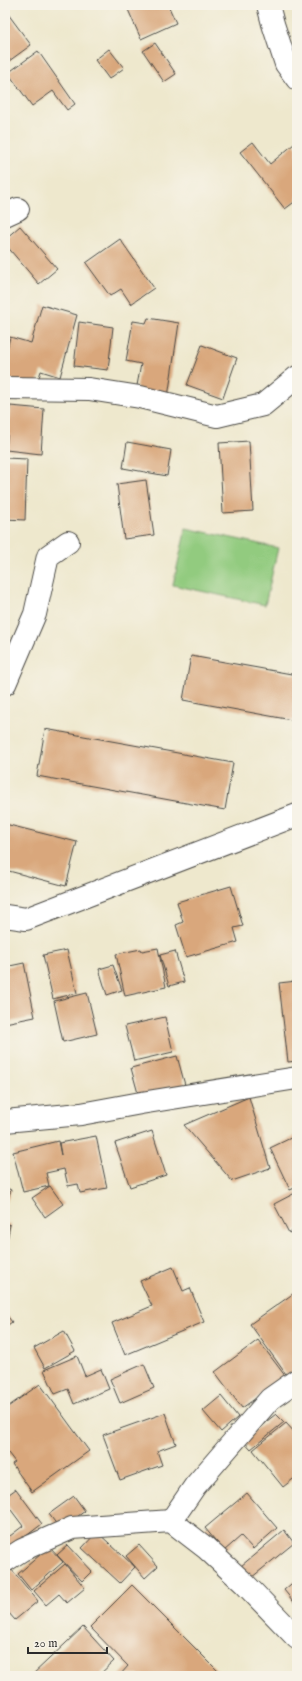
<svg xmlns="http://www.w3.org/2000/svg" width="302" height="1681" viewBox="0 0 302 1681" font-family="'IM FELL English',serif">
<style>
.green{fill:#92cb7f;stroke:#5e7b55}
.building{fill:#d9a77b}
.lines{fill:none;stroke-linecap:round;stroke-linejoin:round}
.minor-casing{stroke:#484743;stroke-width:24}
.minor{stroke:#fff;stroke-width:22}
</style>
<rect width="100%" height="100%" fill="#f7f3e8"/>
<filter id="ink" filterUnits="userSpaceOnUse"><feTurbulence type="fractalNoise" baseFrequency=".025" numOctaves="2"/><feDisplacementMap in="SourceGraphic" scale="8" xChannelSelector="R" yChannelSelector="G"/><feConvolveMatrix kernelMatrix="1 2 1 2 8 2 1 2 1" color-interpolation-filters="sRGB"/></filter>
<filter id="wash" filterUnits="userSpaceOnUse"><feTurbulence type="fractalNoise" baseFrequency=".012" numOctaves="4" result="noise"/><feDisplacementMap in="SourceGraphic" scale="16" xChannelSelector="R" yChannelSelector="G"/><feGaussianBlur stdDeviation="0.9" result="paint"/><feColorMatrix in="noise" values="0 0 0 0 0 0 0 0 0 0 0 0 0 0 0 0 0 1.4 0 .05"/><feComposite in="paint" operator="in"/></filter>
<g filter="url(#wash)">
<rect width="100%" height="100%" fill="#eee8cd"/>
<path class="green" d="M186,528L278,548L265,605L173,585Z"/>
<g id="blocks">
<path class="building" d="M126,5H168L176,23L141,39Z
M8,14L31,45L5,64V16Z
M155,43L176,74L164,82L143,51Z
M109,49L124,68L109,79L95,60Z
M38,51L75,104L67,110L53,91L32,106L8,73Z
M253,142L270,164L294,144L297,148V200L285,209L240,152Z
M20,226L57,269L39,284L5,244V239Z
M120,239L154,288L131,304L121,289L110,296L86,263Z
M42,305L77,315L60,377L41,371L36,387L5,378V357L10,337L31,343Z
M148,318L179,323L168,397L136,391L141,364L126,361L133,321L146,323Z
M79,322L113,327L108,370L74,366Z
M202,345L237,358L223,398L187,385Z
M10,406L44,409L41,454L6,450Z
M249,441L253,511L223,513L219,443Z
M127,442L171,450L167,476L123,468Z
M5,458L27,459L25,520L5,519Z
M146,480L154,535L124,539L117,484Z
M191,656L297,675V721L183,700Z
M45,729L233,763L225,810L37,776Z
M5,824L77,842L66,886L5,870Z
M231,886L243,926L234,928L238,942L186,957L176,925L183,922L177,902Z
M158,948L166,987L125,996L116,954L141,949L142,951Z
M67,950L77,993L53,999L43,955Z
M175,951L184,982L169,986L160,955Z
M24,963L35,1017L5,1023V967Z
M113,965L122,990L107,995L99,969Z
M297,981V1061L288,1062L279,983Z
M87,993L97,1034L63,1042L54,1001Z
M165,1017L173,1052L134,1061L125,1026Z
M177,1056L185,1085L139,1097L131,1068Z
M249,1097L270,1168L232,1181L184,1125Z
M152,1131L166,1175L130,1187L115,1143Z
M297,1135V1187L290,1190L270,1148Z
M96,1136L107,1188L80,1193L78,1184L68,1186L64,1169L46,1173L49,1186L23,1192L13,1152L58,1141L61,1155L59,1143Z
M50,1186L63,1204L45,1217L32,1198Z
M5,1187L11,1190L5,1206Z
M297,1192V1229L289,1233L274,1204Z
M5,1223L10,1225L6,1246H5Z
M173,1267L183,1291L190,1288L204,1322L125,1355L112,1323L152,1306L140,1281Z
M297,1291V1370L288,1377L250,1324Z
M5,1313L12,1322L5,1327Z
M64,1331L75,1351L45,1368L34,1348Z
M258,1340L286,1377L242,1408L215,1372Z
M77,1356L85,1376L101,1369L109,1389L74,1404L68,1389L55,1394L44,1370Z
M144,1364L154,1388L120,1403L110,1379Z
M40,1384L89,1451L32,1492L12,1464L15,1462L5,1449V1409Z
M221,1396L238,1417L221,1432L203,1411Z
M165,1413L176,1444L157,1451L162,1465L120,1480L103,1435Z
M276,1414L284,1422L251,1449L243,1440Z
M286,1423L297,1435V1476L283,1487L253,1450Z
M16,1489L42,1524L5,1552V1530L10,1536L23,1526L5,1502V1497Z
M247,1493L277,1528L253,1549L241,1536L224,1551L205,1528Z
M74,1496L85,1511L60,1529L49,1514Z
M284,1530L294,1543L251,1578L241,1566Z
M97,1532L135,1567L120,1583L82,1548Z
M68,1545L92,1571L82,1581L57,1555Z
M139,1545L158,1566L145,1578L126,1556Z
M49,1547L63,1562L31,1590L18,1574Z
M65,1564L85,1588L67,1603L59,1594L46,1605L34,1591Z
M11,1569L38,1601L15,1620L8,1612L5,1615V1574Z
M297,1579V1606L284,1590Z
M132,1585L223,1676L120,1675L128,1666L90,1627Z
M83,1627L114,1661L98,1676H31Z"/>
</g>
</g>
<g filter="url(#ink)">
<use href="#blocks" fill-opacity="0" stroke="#484743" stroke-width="1"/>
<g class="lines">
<g class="minor-casing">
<path id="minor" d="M268,5L273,24L286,64L297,79
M5,215L18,209
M5,388L89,389L140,397L217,416L263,405L297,377
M5,684L35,614L48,556L68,542
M5,916L26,919L297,815
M5,1121L81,1114L141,1103L297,1078
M171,1521L195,1486L270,1399L297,1380
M5,1561L22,1550L72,1528L171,1521L206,1548L245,1584L297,1638"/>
</g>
<use href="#minor" class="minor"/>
</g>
</g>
<rect width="302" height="1681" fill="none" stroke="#f7f3e8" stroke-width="20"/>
<path d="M28 1647v6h79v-6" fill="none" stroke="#2b2b2b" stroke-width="2"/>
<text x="34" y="1647" font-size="12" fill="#2b2b2b" stroke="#f7f3e8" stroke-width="3" paint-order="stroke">20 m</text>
</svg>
